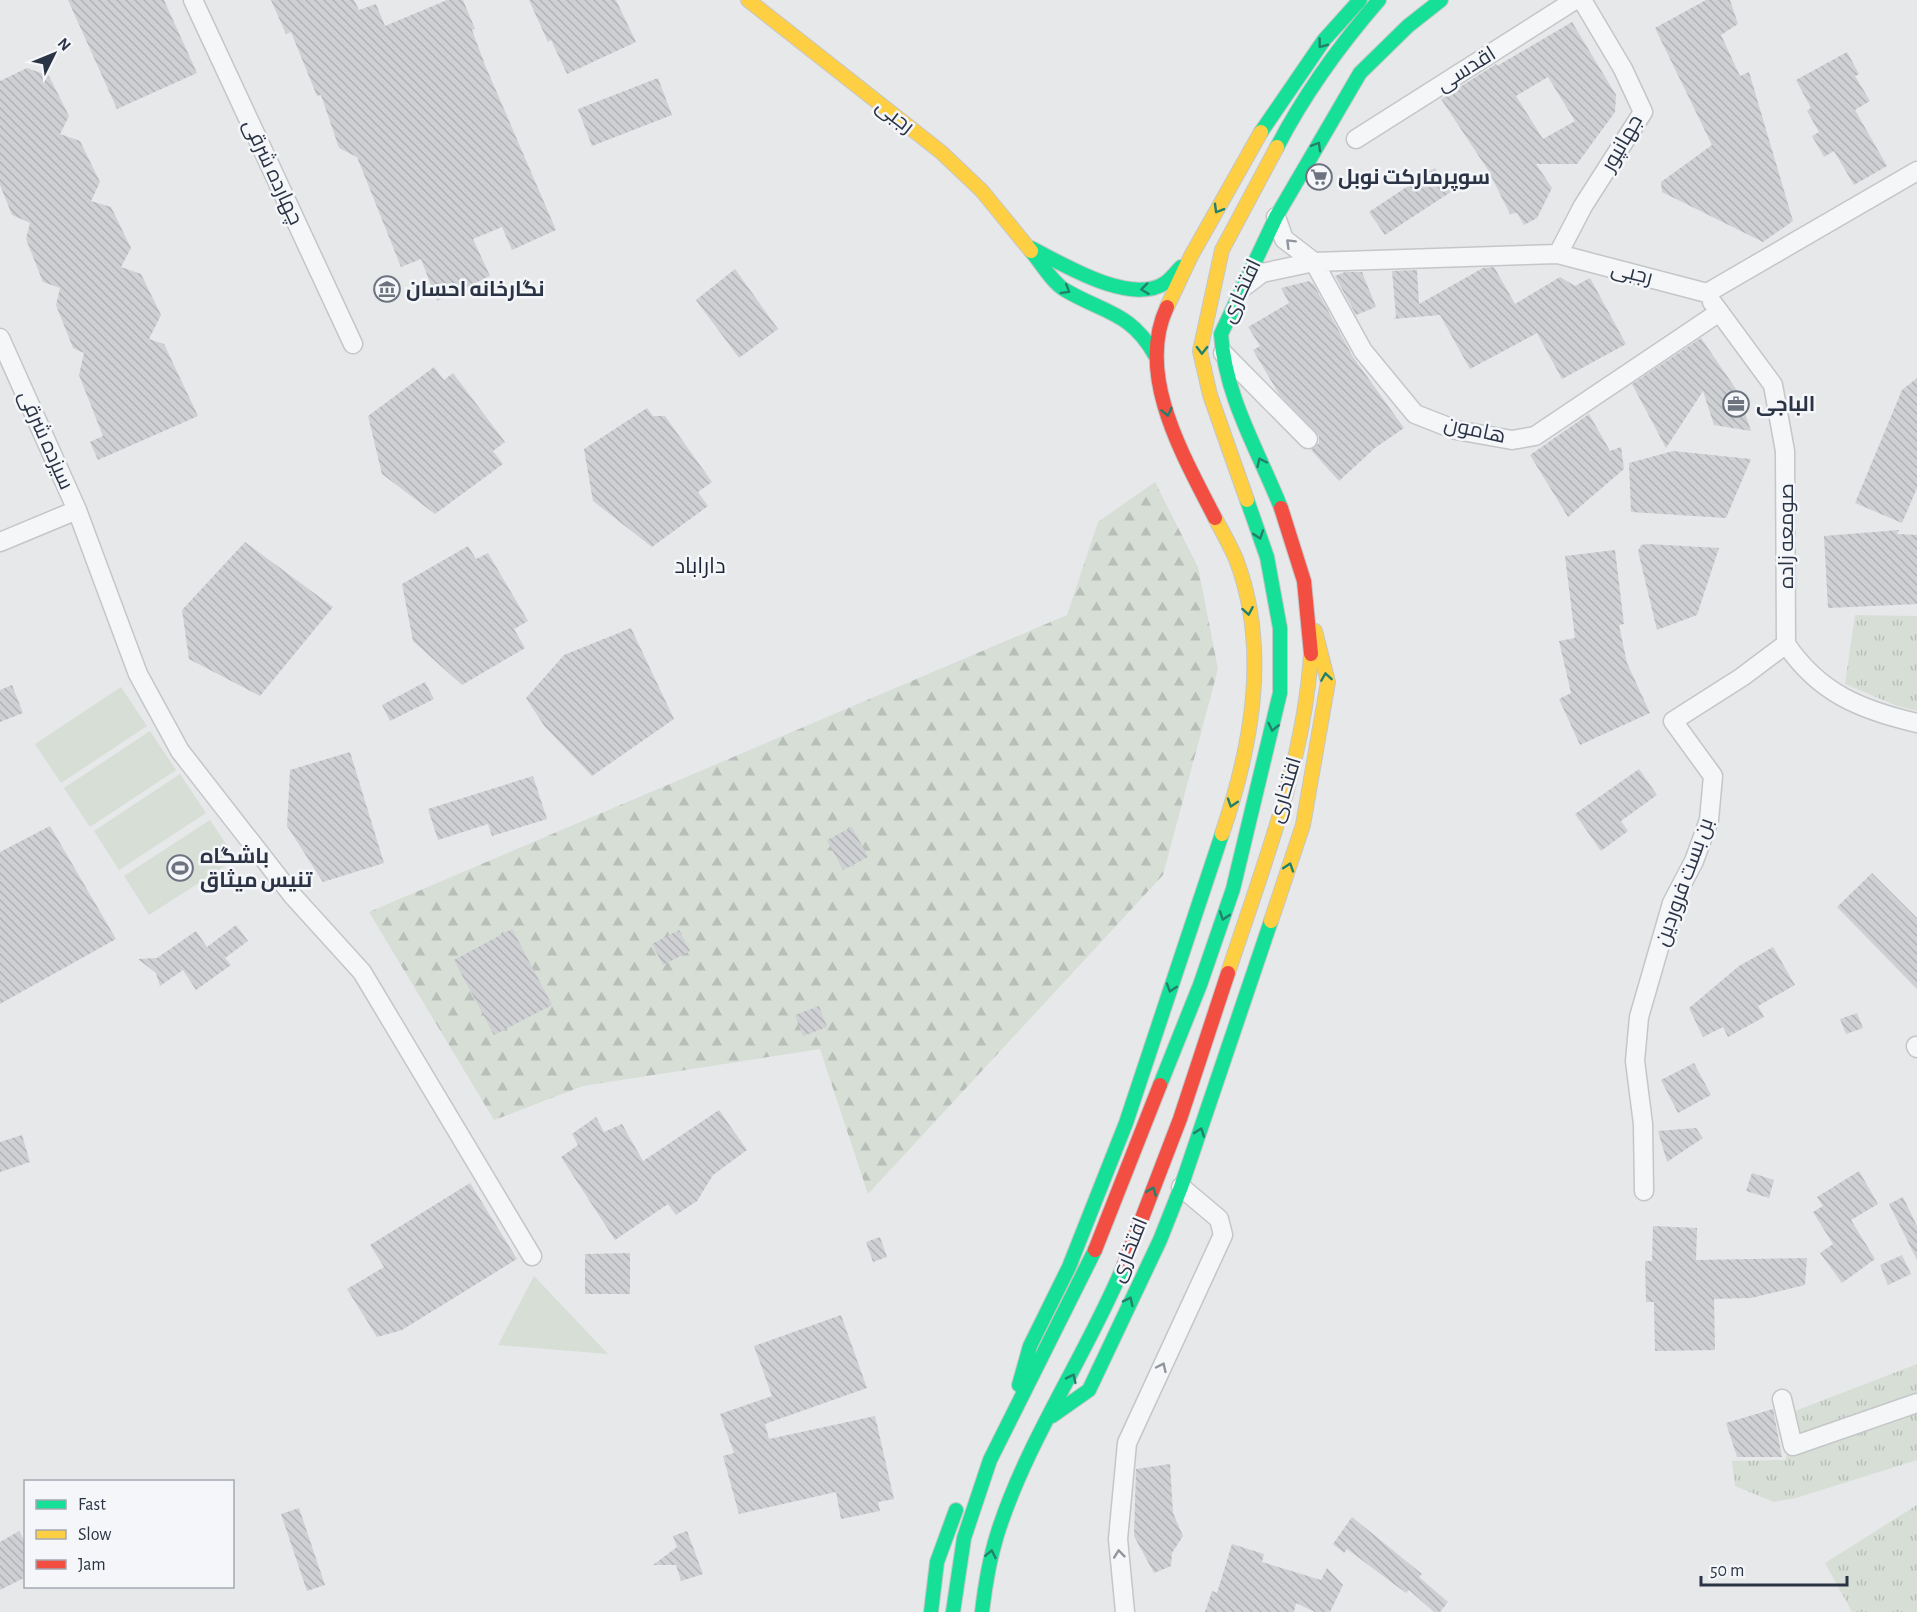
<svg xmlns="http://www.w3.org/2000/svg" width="1917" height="1612" viewBox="0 0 1917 1612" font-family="'Alegreya Sans',Cairo,sans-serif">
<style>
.grass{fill:#d6ded6}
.forest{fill:url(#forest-firs)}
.park{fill:url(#park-tufts)}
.building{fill:url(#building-back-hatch);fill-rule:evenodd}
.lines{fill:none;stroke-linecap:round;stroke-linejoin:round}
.street-casing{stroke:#c4c6c8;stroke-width:21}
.fast-casing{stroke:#c4c6c8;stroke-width:16}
.slow-casing{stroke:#c4c6c8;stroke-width:16}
.jam-casing{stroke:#c4c6c8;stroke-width:16}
.street{stroke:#f5f6f7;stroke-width:18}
.fast{stroke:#16e098;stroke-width:14}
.slow{stroke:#ffcf43;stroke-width:14}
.jam{stroke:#f24e42;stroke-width:14}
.oneway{stroke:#22816a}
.oneway2{stroke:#90959e}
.labels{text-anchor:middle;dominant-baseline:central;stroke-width:5;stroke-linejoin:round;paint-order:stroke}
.street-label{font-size:21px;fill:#2b3445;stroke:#f4f6f9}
.poi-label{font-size:21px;font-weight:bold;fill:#2b3445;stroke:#f4f6f9;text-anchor:start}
.neighbourhood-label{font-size:22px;fill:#1d2536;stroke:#f4f6f9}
</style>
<defs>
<pattern id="forest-firs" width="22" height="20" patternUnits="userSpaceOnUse" patternTransform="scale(1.5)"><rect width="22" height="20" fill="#d6ded6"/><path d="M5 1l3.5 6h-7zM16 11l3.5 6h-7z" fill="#b8bfb9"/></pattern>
<pattern id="park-tufts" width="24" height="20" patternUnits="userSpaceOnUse" patternTransform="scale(1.5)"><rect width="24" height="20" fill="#d6ded6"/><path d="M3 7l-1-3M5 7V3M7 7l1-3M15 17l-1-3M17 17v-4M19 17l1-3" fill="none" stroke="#b8bfb9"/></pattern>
<pattern id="building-back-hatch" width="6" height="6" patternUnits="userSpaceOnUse" patternTransform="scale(1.5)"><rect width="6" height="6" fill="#ced0d3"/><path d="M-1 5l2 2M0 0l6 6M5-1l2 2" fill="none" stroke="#b1b3b6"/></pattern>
</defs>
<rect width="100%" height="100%" fill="#e6e8ea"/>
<path class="grass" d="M121,687L147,726L61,783L35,744Z
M150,731L176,770L90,827L64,788Z
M180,774L206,813L119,870L94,831Z
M210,820L236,859L149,915L124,876Z
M534,1276L608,1354L498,1345Z"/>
<path class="forest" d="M1155,482L1198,567L1218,669L1163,875L868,1194L820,1049L583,1086L494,1120L369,912L1067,615L1098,522Z"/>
<path class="park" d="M1855,615L1917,616V711L1895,705L1845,684Z
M1917,1364V1460L1796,1498L1774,1502L1735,1486L1732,1461L1786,1460L1790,1413Z
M1917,1505V1612H1852L1825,1563Z"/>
<path class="building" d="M68,0H164L197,73L117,109Z
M271,0H354L359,10L376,4L385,26L447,0H463L475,29L472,30L485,65L556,230L512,250L502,227L473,239L490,276L437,301L421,259L401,267L357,157L339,148L321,95L317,96L291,32L286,34Z
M529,0H616L636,42L567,74L551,40L548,42Z
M1706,0H1730L1738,24L1721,35L1740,76L1749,72L1793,221L1763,242L1662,192L1661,182L1712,145L1655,28Z
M1572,22L1616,95L1615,112L1577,164H1536L1552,188L1537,218L1524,225L1517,213L1510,214L1488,170L1441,99L1496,64L1497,66ZM1548,77L1575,121L1543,139L1516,96Z
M1847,52L1859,74L1855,76L1870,101L1855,110L1887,166L1854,185L1834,151L1824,157L1812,136L1819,132L1807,111L1811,108L1796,80Z
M27,68L49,76L69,116L60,134L80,141L100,182L91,201L111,207L131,248L121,267L141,274L161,315L149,339L164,344L198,416L98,460L90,442L103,436L79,375L84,353L73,348L56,305L60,288L43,282L26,239L30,223L12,215L0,185V81Z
M658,78L672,115L592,146L578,109Z
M1435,168L1451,192L1385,235L1369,212Z
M1494,267L1515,304L1560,277L1575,286L1590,278L1626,344L1562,379L1537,333L1470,369L1440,315L1393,319L1396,317L1392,271L1417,270L1419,304L1483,268Z
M735,269L778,329L739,358L696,300Z
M1345,272H1362L1376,307L1356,315L1335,276Z
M1309,281L1314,285L1353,357L1404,428L1375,448L1339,481L1311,450L1319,443V436L1279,394L1253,350L1260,346L1248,327L1289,303L1281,288Z
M1701,338L1738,392L1751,431L1714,425L1703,391L1666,448L1632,384Z
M434,367L444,380L453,373L505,442L493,451L503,464L435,514L382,474L368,416Z
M1917,378V488L1902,523L1855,503L1902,390Z
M647,408L653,416H665L712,482L698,492L708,506L652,547L593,501L584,449Z
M1589,414L1610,451L1621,447L1624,469L1568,517L1530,455Z
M1673,451L1751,459L1726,518L1631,512L1629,463Z
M1899,530L1897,534L1917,535V604L1828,608L1824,536Z
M245,542L333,607L260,696L189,659L182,610Z
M1647,544L1719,548L1697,615L1657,630L1638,551L1641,545Z
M468,546L476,559L488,553L528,621L514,629L525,648L462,685L413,641L402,584Z
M1615,550L1624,624L1619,625L1627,663L1650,713L1580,745L1559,699L1571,693L1559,641L1575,638L1565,556Z
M631,628L674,719L592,776L545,727L526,698L564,655Z
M425,682L434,699L390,721L382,705Z
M12,685L23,713L0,722V690Z
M350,752L384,863L323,882L287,826L290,770Z
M1639,769L1657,795L1621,821L1628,831L1601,851L1575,814Z
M533,776L547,819L492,836L488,824L438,840L428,809Z
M50,826L116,939L0,1004V852Z
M852,827L868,857L843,870L827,840Z
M1872,873L1917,918V989L1837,907Z
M236,925L248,941L225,958L231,965L196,990L183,970L160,986L156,973L138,959L157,958L196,931L207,947Z
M512,929L552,1005L494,1035L454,960Z
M679,930L690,951L663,965L652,944Z
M1773,947L1795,985L1758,1006L1764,1017L1728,1037L1723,1027L1703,1037L1689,1008L1739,966Z
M819,1006L827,1027L803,1036L795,1015Z
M1857,1013L1863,1028L1846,1034L1840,1019Z
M1694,1063L1711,1095L1678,1113L1661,1080Z
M719,1110L747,1150L713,1175L697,1201L676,1215L668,1204L615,1240L561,1157L578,1145L572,1134L596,1117L604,1132L622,1124L643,1161Z
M1696,1128L1703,1138L1667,1162L1658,1131Z
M22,1135L30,1162L0,1172V1142Z
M1859,1171L1878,1204L1851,1220L1875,1259L1842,1283L1820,1253L1833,1244L1813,1212L1823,1206L1817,1197Z
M1752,1173L1774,1180L1769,1198L1746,1191Z
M470,1183L517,1259L402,1330L377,1337L347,1289L384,1267L370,1245Z
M1903,1197L1917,1226V1260L1889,1204Z
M1653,1226L1697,1228L1696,1260L1807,1258L1805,1285L1751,1298L1714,1299L1715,1350L1655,1351L1654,1302H1646L1645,1261H1652Z
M880,1237L887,1257L873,1262L866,1242Z
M630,1253V1294H585V1254Z
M1902,1255L1911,1274L1888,1285L1880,1265Z
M841,1315L867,1388L765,1424L769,1439L875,1416L894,1499L878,1502L880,1511L841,1519L836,1492L739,1514L723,1456L734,1453L720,1414L772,1396L754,1346Z
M1773,1409L1782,1457H1737L1726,1423Z
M1170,1464L1173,1513L1183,1536L1172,1553L1171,1566L1154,1573L1134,1536L1136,1469Z
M299,1508L325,1585L307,1591L281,1514Z
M1352,1517L1422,1574L1419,1577L1448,1602L1440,1612H1434L1409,1590L1406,1593L1347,1549L1344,1553L1333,1544Z
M19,1531L26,1544V1577L0,1590V1542Z
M687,1531L703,1574L681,1581L676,1565H653L677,1547L673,1536Z
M1232,1544L1264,1554L1262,1562L1321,1580L1327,1568L1343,1585L1330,1612H1315L1296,1603L1294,1612H1205L1212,1591L1217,1593Z"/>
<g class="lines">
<g class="street-casing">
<path id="street" d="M193,0L353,344
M1356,139L1575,0
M1276,217L1284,239L1314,262L1363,351L1415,414L1456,430L1512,440L1535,436L1718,313
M1558,254L1583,206L1643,112L1623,69L1582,0
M1245,286L1262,273L1314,262L1558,254L1707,293L1917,171
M1712,302L1773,385L1785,451L1786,644C1819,693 1861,710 1917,723
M0,338L77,510L138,674L180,751L293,896L362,972L532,1256
M1223,353L1308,439
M0,542L77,510
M1916,1046L1917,1048
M1644,1191L1643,1124L1635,1061L1639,1017L1672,903L1694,861L1709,820L1713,776L1673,721L1742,677L1786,644
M1782,1399L1793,1446L1917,1403
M1125,1612L1118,1539L1127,1443L1223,1235L1219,1219L1181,1187"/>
</g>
<g class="fast-casing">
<path id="fast" d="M1261,132L1324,40L1360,0
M1277,147C1305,93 1339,46 1379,0
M1031,248C1063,264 1130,306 1165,283C1171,279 1176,272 1181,267
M1031,251C1041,263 1052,282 1065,290C1104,313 1131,312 1155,355
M1281,508C1258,450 1225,397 1221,334L1276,217L1360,73L1408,26L1441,0
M1160,1085L1200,985L1233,889L1280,693V628L1267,557L1247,500
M1019,1385L1030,1346L1069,1267L1126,1123L1222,834
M1052,1416L1089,1390L1160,1240L1181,1187L1271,921
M931,1612L937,1562L956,1510
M953,1612L964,1538L990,1460L1095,1250
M982,1612C985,1586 989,1561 997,1535C1026,1442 1086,1356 1124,1265"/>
</g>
<g class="slow-casing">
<path id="slow" d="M748,0L941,152L982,191L1031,251
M1167,307L1191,256L1261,132
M1247,500L1210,395L1200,351L1222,250L1277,147
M1215,518C1222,531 1230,545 1236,559C1270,648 1252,746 1222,834
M1271,921L1303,825L1328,682L1315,631
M1228,973C1262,869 1304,764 1311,654"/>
</g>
<g class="jam-casing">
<path id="jam" d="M1167,307C1135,375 1184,457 1215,518
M1281,508L1304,581L1311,654
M1095,1250L1160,1085
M1124,1265L1180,1119L1228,973"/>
</g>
<use href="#street" class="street"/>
<use href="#fast" class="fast"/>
<use href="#slow" class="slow"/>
<use href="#jam" class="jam"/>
</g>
<defs><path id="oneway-chevron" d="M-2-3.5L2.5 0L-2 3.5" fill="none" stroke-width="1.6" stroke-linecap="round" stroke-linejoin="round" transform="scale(1.5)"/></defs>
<g class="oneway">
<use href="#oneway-chevron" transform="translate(1322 44) rotate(127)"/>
<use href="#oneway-chevron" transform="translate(1317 146) rotate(-60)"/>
<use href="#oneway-chevron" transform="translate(1218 209) rotate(120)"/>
<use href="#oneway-chevron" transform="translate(1145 289) rotate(173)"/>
<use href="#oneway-chevron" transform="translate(1066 290) rotate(31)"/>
<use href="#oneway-chevron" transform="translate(1202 350) rotate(91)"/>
<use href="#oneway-chevron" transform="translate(1167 412) rotate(78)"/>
<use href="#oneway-chevron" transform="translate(1261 462) rotate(-115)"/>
<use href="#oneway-chevron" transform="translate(1259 535) rotate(71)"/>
<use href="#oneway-chevron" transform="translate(1248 611) rotate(80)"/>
<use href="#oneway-chevron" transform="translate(1326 677) rotate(-99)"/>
<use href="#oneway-chevron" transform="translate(1273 727) rotate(103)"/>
<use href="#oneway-chevron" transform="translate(1232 803) rotate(108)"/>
<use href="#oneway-chevron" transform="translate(1289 867) rotate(-72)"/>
<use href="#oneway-chevron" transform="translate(1224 916) rotate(109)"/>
<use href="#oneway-chevron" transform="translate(1171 988) rotate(108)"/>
<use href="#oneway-chevron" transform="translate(1200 1132) rotate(-71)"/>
<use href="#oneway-chevron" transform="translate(1152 1191) rotate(-69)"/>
<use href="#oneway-chevron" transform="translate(1129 1301) rotate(-64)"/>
<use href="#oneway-chevron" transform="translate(1072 1378) rotate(-64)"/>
<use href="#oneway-chevron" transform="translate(991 1554) rotate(-79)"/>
</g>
<g class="oneway2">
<use href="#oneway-chevron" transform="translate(1290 243) rotate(-135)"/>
<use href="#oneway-chevron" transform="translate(1162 1367) rotate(-65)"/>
<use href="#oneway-chevron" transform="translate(1119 1554) rotate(-96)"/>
</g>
<defs>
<g id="supermarket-ring" transform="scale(1.35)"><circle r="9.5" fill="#f4f6f9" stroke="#6c737f" stroke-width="1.5"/><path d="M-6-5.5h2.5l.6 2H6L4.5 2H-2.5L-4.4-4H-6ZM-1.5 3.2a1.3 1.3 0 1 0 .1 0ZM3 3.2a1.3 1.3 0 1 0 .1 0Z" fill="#6c737f"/></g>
<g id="museum-ring" transform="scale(1.35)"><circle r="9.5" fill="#f4f6f9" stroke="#6c737f" stroke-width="1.5"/><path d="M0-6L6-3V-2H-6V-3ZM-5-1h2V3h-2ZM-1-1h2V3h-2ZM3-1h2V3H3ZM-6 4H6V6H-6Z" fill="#6c737f"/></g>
<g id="office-ring" transform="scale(1.35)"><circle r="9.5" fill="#f4f6f9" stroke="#6c737f" stroke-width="1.5"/><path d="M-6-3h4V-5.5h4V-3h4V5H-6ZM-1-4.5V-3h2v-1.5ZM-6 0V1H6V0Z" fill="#6c737f"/></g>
<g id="stadium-ring" transform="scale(1.35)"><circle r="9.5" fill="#f4f6f9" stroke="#6c737f" stroke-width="1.5"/><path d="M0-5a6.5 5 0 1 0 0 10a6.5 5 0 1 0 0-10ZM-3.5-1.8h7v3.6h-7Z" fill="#6c737f"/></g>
</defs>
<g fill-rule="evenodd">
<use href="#supermarket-ring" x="1319" y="177"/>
<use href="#museum-ring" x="387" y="289"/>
<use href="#office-ring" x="1736" y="404"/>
<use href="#stadium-ring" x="180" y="868"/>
</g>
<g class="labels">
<g class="street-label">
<text transform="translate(1466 69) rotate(-32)">اقدسی</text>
<text transform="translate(895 116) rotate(38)">رجبی</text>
<text transform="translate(1622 143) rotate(-60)">جهانپور</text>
<text transform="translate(273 172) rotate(65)">چهارده شرقی</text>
<text transform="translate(1632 273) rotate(14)">رجبی</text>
<text transform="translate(1241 291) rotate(-65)">افتخاری</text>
<text transform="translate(1475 430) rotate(12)">هامون</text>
<text transform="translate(46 440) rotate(66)">سیزده شرقی</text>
<text transform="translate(1786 536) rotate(-90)">صومعه زاده</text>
<text transform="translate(1285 790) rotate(-73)">افتخاری</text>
<text transform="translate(1684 882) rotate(-70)">بن بست فروردین</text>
<text transform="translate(1129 1250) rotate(-68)">افتخاری</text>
</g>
<g class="poi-label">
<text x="1338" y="177">سوپرمارکت نوبل</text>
<text x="406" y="289">نگارخانه احسان</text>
<text x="1756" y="404">الباجی</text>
<text x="200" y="856">باشگاه<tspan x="200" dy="24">تنيس ميثاق</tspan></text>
</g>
<g class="neighbourhood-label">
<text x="700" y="566">داراباد</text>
</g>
</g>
<rect x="24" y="1480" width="210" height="108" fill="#f4f6f9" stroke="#a4a8b1" stroke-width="1.5"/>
<rect x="36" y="1500" width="30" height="9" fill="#16e098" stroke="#a4a8b1" stroke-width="1.5"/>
<text x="78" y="1510" font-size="18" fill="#2b3445">Fast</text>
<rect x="36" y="1530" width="30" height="9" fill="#ffcf43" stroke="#a4a8b1" stroke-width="1.5"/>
<text x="78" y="1540" font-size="18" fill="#2b3445">Slow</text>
<rect x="36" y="1560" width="30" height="9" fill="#f24e42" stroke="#a4a8b1" stroke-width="1.5"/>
<text x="78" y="1570" font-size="18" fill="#2b3445">Jam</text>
<g transform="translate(54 54) rotate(47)" stroke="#f4f6f9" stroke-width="4.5" paint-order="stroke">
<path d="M0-4.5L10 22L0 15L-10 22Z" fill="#2b3445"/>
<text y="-9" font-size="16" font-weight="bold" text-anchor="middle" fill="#2b3445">N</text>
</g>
<path d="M1701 1576v9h146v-9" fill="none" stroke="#2b3445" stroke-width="3"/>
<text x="1710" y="1576" font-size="18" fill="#2b3445" stroke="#f4f6f9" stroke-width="4.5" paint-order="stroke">50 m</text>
</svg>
